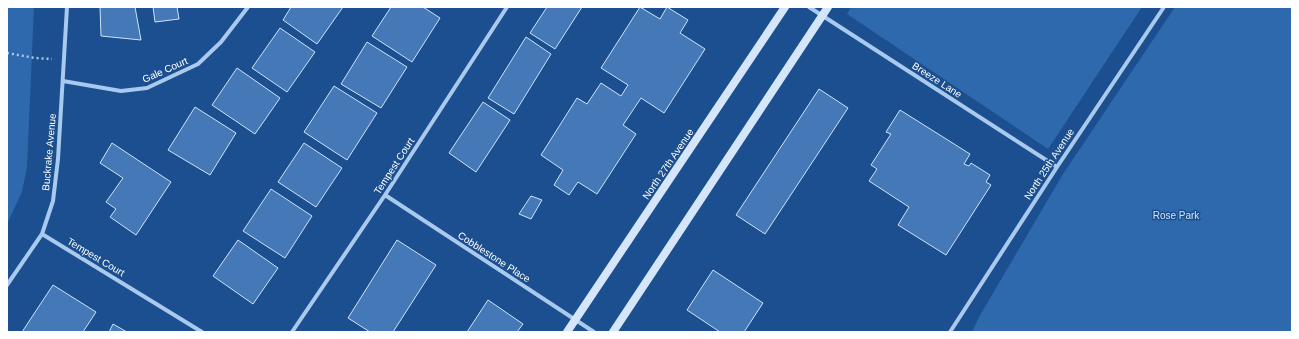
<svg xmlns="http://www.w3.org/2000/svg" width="1299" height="339" viewBox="0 0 1299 339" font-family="Helvetica,sans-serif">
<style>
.green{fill:#2e69ad}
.building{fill:#4478b7;stroke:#cfe3fa}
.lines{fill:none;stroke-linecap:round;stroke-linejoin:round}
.path{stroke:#a9c9ee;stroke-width:2.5;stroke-dasharray:2 3;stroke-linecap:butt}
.street{stroke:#a9c9ee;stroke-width:4}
.secondary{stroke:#d6e6fa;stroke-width:8}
.labels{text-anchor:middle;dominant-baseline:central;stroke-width:3;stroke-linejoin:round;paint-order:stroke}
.street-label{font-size:10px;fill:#fff;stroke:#1b4f8f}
.park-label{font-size:10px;fill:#cfe3fa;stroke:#1b4f8f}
</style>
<rect width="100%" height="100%" fill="#1b4f8f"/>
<path class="green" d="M7,7H34L27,167L22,192L7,224Z
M851,7H1142L1048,149L847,14Z
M1175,7H1292V332H972L979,317L1063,174Z"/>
<path class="building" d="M100,7H135L141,40L101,36Z
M153,7H177L179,19L155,22Z
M291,7H343L317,44L283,20Z
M391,7H423L440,18L412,62L372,36Z
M547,7H582L555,49L530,33Z
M640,7L660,19L667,7L688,20L680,33L705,49L664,113L641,98L623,125L636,134L597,194L578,182L569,195L554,185L563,170L541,155L577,98L587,104L601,83L621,96L628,85L601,68Z
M280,28L315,52L287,92L252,68Z
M526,37L551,54L514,114L488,98Z
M367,42L407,67L381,108L341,84Z
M237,68L280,98L255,134L212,105Z
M334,86L377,113L347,160L304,132Z
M819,89L848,108L765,234L736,215Z
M483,102L510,120L476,172L449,153Z
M195,107L236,133L210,175L168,150Z
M900,110L970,154L964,164L969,166L971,163L990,175L986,182L991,185L946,255L898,225L909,207L869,181L877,169L871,165L891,134L886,132Z
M112,143L171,182L136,235L110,217L116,209L106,202L123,178L100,163Z
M304,143L342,168L316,207L278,182Z
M271,189L312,216L285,258L243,231Z
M531,196L542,200L531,219L519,214Z
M238,240L278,268L253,304L213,276Z
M397,240L436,265L393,332H370L348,318Z
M713,270L763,303L744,332H720L687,310Z
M53,285L96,312L83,332H22Z
M488,300L523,324L517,332H467Z
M113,324L127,332H109Z"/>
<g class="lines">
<path class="path" d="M7,53L35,58L52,59"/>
<path class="street" d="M809,7L1057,167
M63,81L121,91L147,88L198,64L221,42L248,7
M385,195L594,332
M42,234L202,332
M7,285L42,234L53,201L58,159L67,7
M292,332L385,195L507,7
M950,332L1057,167L1164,7"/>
<path class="secondary" d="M567,332L785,7
M613,332L828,7"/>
</g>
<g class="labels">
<g class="street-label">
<text transform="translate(165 70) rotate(-24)">Gale Court</text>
<text transform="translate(937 80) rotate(33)">Breeze Lane</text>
<text transform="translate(49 152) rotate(-85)">Buckrake Avenue</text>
<text transform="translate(668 164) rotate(-56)">North 27th Avenue</text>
<text transform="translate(1049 164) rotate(-57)">North 25th Avenue</text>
<text transform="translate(394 166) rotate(-57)">Tempest Court</text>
<text transform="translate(96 257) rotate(31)">Tempest Court</text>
<text transform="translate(494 257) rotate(33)">Cobblestone Place</text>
</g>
<g class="park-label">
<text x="1176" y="215">Rose Park</text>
</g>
</g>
<rect width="1299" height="339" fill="none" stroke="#ffffff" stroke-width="16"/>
</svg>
